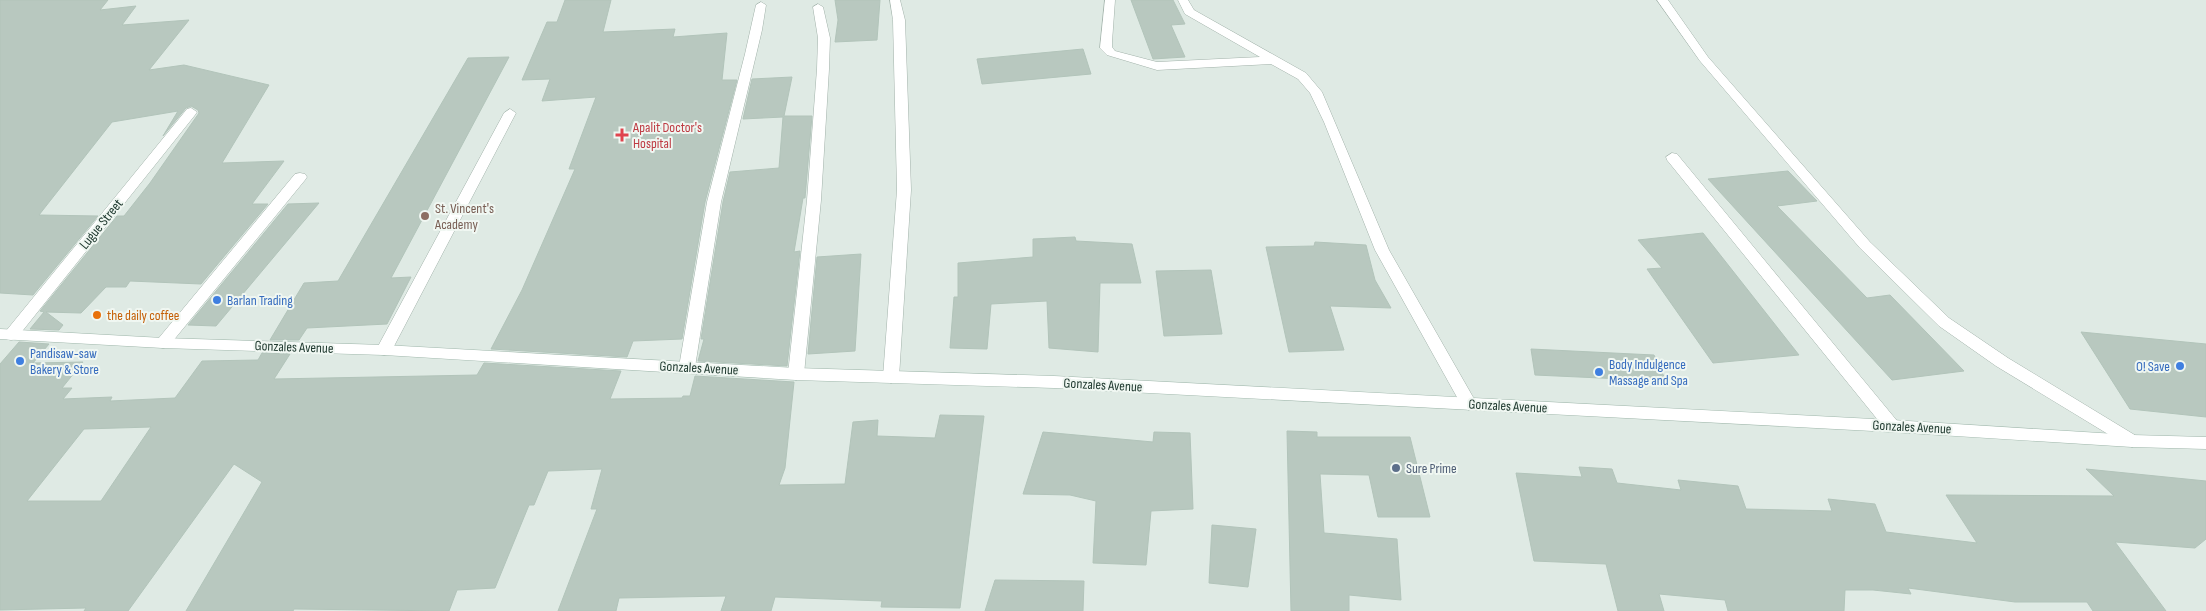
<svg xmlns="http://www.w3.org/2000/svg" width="2206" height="611" viewBox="0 0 2206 611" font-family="'Sofia Sans Condensed',sans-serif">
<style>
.building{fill:#b8c8bf;stroke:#b2c4ba;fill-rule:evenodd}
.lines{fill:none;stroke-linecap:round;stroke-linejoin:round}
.lane-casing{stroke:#a2b2aa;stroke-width:1}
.street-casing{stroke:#a2b2aa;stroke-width:1}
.secondary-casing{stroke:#9eb6aa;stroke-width:1}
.lane{fill:#fff;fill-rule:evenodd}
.street{fill:#fff;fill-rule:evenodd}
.secondary{fill:#fff;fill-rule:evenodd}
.health-dot{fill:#e0444e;stroke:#f0f7f2;stroke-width:2}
.education-dot{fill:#8d6e63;stroke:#f0f7f2;stroke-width:2}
.shop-dot{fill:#3f7fe0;stroke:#f0f7f2;stroke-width:2}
.food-dot{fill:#e8710a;stroke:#f0f7f2;stroke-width:2}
.service-dot{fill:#5c6f8a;stroke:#f0f7f2;stroke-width:2}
.labels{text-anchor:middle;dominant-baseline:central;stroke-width:4;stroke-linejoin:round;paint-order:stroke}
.health-label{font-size:14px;fill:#be3a42;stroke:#f0f7f2;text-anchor:start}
.education-label{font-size:14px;fill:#785e54;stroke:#f0f7f2;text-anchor:start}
.street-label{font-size:14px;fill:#203a30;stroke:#f0f7f2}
.shop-label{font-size:14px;fill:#366cbe;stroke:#f0f7f2;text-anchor:start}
.food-label{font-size:14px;fill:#c56008;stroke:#f0f7f2;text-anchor:start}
.service-label{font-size:14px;fill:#4e5e75;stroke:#f0f7f2;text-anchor:start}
</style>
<rect width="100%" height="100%" fill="#dfeae4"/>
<path class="building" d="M0,0H108L100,10L136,6L122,25L189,20L149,70L184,65L269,85L222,163L284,161L252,204H268L201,284L130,281L126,287H106L81,313L46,312L63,325L59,330L30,329L44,312L40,311L117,216H124L150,183L199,113L198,110L191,106L186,108L163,136L178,111L112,122L39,215L98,216L33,295L0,293Z
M565,0H611L603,32L675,29L673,37L727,33L722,80H737L705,202L682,339L633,341L627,357L491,349L522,290L575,169H569L596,97L542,101L550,79L522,80L547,22H557Z
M835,0H880L877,40L835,42L838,20Z
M1131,0H1173L1185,24L1171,25L1185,57L1153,59Z
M1083,49L1091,74L982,84L977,59Z
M509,57L391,278L411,277L387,324L307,328L299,340H270L304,283L338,281L468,58Z
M792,77L784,116H812L805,198H803L794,252L800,251L787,366L698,361L704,339H701L723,202L730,172L779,168L783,117L743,119L752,79Z
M1788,171L1817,201L1777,206L1867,298L1890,295L1964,371L1892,380L1708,179Z
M319,203L216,326L188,325L288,204Z
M1703,233L1799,355L1713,363L1647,269L1662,268L1638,240Z
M1075,237L1076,241L1132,244L1141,283H1100L1098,352L1049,348L1047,301L991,304L987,349L950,348L954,297H958V263L1033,257V239Z
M1315,242L1366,245L1375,280L1391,308L1330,306L1344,350L1289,352L1266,247L1314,246Z
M861,254L855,351L808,354L817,257Z
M1211,270L1222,334L1164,336L1156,271Z
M2081,332L2206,344V417L2130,409Z
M19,342L49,344L33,363L83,362L62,388H72L63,399L112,397L110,401L175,398L202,361L258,360L262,353L290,354L274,379L477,375L484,363L621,371L610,399L682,398L683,396H690L695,376L794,382L785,468L779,485L845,484L853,422L878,420L877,436L935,438L940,415L984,416L960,608L881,607L882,601L775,597L771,611H721L726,596L619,598L616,611H558L597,509H591L602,469L548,471L534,505H529L495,588L457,590L449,611L294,609L293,611H186L262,482L234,464L128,611H84L86,608L0,610V364ZM151,427L101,501H27L84,429Z
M1531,349L1654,355L1666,381L1535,375Z
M1287,431L1317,432V437H1410L1430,517H1378L1369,475L1320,474L1324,533L1397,539L1401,600L1349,595V611H1291Z
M1043,432L1153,442L1154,432L1190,433L1193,509L1151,511L1146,565L1093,563L1096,501L1070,495L1023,494Z
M1579,467L1612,469L1617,483L1681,490L1678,480L1738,486L1746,509L1832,511L1828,499L1875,504L1886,532L1977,543L1946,495L2114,496L2086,469L2206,481V539L2195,548L2115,542L2166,611H2093L2087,602H2015L1908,588L1911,594L1873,590H1845L1844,611H1728L1725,600L1659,594L1664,611H1618L1606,564L1534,561L1516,473L1582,477Z
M1212,525L1256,529L1248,587L1209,583Z
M995,580L1084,581L1083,611H985Z"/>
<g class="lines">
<g class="lane-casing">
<path id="lane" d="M510,109L516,113L392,350L390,354L384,355L378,354L376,350L504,113Z
M1672,153L1677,154L1898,422L1900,426L1898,430L1892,432L1886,430L1667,160L1666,157Z"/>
</g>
<g class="street-casing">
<path id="street" d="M890,0H900L905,20L911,190L899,377L897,381L891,383L885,381L883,377L897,190L893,20Z
M1105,0H1115L1112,42V47L1115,51L1157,62L1260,57L1185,14L1178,0H1188L1194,10L1306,73L1322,92L1389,250L1477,404L1475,408L1469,410L1463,408L1375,250L1324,122L1310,93L1298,79L1271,64L1157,70L1107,55L1100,48Z
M1657,0H1668L1708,57L1870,242L1949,318L2008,358L2138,437L2140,441L2138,445L2132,447L2126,445L1996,366L1939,326L1860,248L1700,61Z
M761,2L766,5L762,30L721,202L695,367L693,371L687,373L681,371L679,367L707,202L745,54L756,5Z
M818,4L823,7L830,38L829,69L821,200L804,374L802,378L796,380L790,378L788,374L807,200L817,69L818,38L813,7Z
M191,108L197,112L195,115L16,339L11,340L6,339L3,335L6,331L187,109Z
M300,173L305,174L307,177L305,180L168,347L163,348L158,347L155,343L158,339L295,174Z"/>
</g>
<g class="secondary-casing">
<path id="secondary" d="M0,329L163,338L384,345L796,368L1054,376L1892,420L2132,435L2206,437V449L2132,447L1892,432L1054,388L796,380L384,355L163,348L0,339Z"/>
</g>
<use href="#lane" class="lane"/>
<use href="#street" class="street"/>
<use href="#secondary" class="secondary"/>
</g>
<path class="health-dot" d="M619.5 127.5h5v5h5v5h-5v5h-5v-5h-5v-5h5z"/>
<circle class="education-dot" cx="425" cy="216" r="5"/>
<g class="shop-dot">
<circle cx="217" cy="300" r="5"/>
<circle cx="20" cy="361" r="5"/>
<circle cx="2180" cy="366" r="5"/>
<circle cx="1599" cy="372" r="5"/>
</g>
<circle class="food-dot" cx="97" cy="315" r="5"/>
<circle class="service-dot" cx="1396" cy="468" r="5"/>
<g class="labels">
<g class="health-label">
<text x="633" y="127">Apalit Doctor's<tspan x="633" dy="16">Hospital</tspan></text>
</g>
<g class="education-label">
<text x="435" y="208">St. Vincent's<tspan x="435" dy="16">Academy</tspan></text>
</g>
<g class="street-label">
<text transform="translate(101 224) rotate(-51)">Lugue Street</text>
<text transform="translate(294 347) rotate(2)">Gonzales Avenue</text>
<text transform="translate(699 368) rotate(3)">Gonzales Avenue</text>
<text transform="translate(1103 385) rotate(3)">Gonzales Avenue</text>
<text transform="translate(1508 406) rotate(3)">Gonzales Avenue</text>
<text transform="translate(1912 427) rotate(3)">Gonzales Avenue</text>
</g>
<g class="shop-label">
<text x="227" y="300">Barlan Trading</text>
<text x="30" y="353">Pandisaw-saw<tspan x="30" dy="16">Bakery &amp; Store</tspan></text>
<text x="1609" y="364">Body Indulgence<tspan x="1609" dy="16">Massage and Spa</tspan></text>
<text x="2170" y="366" text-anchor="end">O! Save</text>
</g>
<g class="food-label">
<text x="107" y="315">the daily coffee</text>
</g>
<g class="service-label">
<text x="1406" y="468">Sure Prime</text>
</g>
</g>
</svg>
